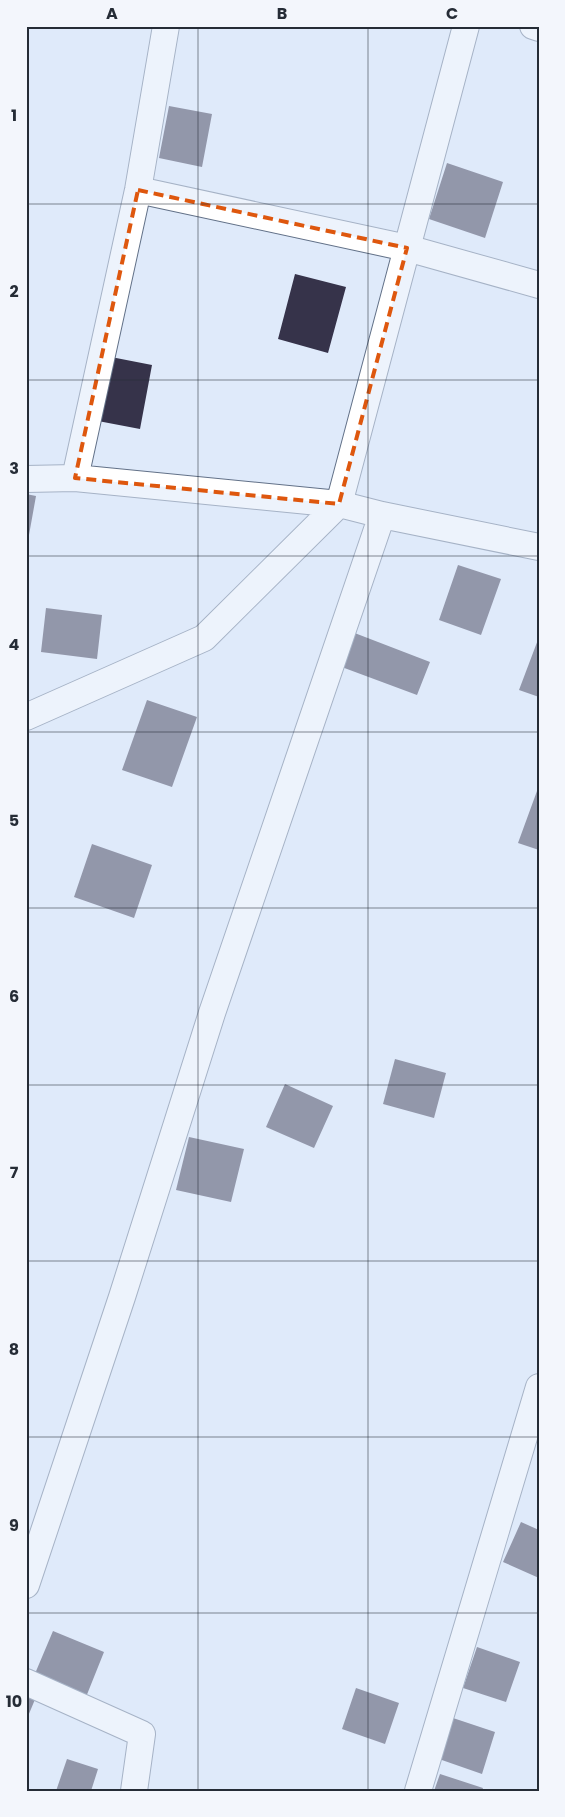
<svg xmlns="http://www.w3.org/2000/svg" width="565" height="1817" viewBox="0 0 565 1817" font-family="Poppins,sans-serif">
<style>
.building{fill:#36334a}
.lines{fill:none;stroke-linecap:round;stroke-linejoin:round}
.minor-casing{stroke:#627188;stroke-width:28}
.minor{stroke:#fff;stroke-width:26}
.marked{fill:none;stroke:#de570e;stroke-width:4;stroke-dasharray:10 6;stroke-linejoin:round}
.grid{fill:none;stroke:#252c36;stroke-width:1;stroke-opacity:0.55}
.neatline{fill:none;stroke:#252c36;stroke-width:2}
.grid-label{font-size:16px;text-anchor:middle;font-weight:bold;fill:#252c36}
</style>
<rect width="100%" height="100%" fill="#dfeafa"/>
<path class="building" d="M169,106L212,114L202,167L159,158Z
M447,163L503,182L485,238L429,219Z
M295,274L346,287L328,353L278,339Z
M111,357L152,365L140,429L98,421Z
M26,494L36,496L27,546H26Z
M458,565L501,579L481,635L439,620Z
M46,608L102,615L97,659L41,652Z
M352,632L430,662L417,695L339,666Z
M539,637V697L519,690Z
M147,700L197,717L172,787L122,770Z
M537,791L539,792V850L518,843Z
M92,844L152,865L134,918L74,897Z
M395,1059L446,1073L434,1118L383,1104Z
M285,1084L333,1106L314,1148L266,1127Z
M189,1137L244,1149L231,1202L176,1190Z
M521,1522L539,1530V1578L503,1562Z
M53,1631L104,1652L86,1697L34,1676Z
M477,1647L520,1662L506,1702L463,1688Z
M356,1688L399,1703L385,1744L342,1729Z
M26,1693L36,1697L26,1721Z
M453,1718L495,1732L482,1774L439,1759Z
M67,1759L98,1769L91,1791H56Z
M440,1774L483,1788L482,1791H434Z"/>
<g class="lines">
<g class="minor-casing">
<path id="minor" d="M533,26L539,28
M138,190L407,248L539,285
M75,478L138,190L166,26
M26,479L75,478L339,504L382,515L539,547
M26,717L204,638L339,504L466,26
M26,1585L122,1297L212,1013L382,515
M26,1682L142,1734L134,1791
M418,1791L539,1387"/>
</g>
<use href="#minor" class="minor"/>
</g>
<path d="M0 0H565V1817H0ZM138,190L407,248L339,504L75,478Z" fill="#dfeafa" fill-opacity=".55" fill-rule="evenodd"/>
<path class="marked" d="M138,190L407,248L339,504L75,478Z"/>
<path class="grid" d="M198,26V1791M368,26V1791M26,204H539M26,380H539M26,556H539M26,732H539M26,908H539M26,1085H539M26,1261H539M26,1437H539M26,1613H539"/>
<rect width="565" height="1817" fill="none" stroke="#f3f6fc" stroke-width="55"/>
<rect x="28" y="28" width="510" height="1762" class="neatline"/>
<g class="grid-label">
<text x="112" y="19">A</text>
<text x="282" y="19">B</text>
<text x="452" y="19">C</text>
<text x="14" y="121">1</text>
<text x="14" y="297">2</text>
<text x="14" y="474">3</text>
<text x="14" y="650">4</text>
<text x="14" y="826">5</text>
<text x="14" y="1002">6</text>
<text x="14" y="1178">7</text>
<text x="14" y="1355">8</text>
<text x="14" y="1531">9</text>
<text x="14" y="1707">10</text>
</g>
</svg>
